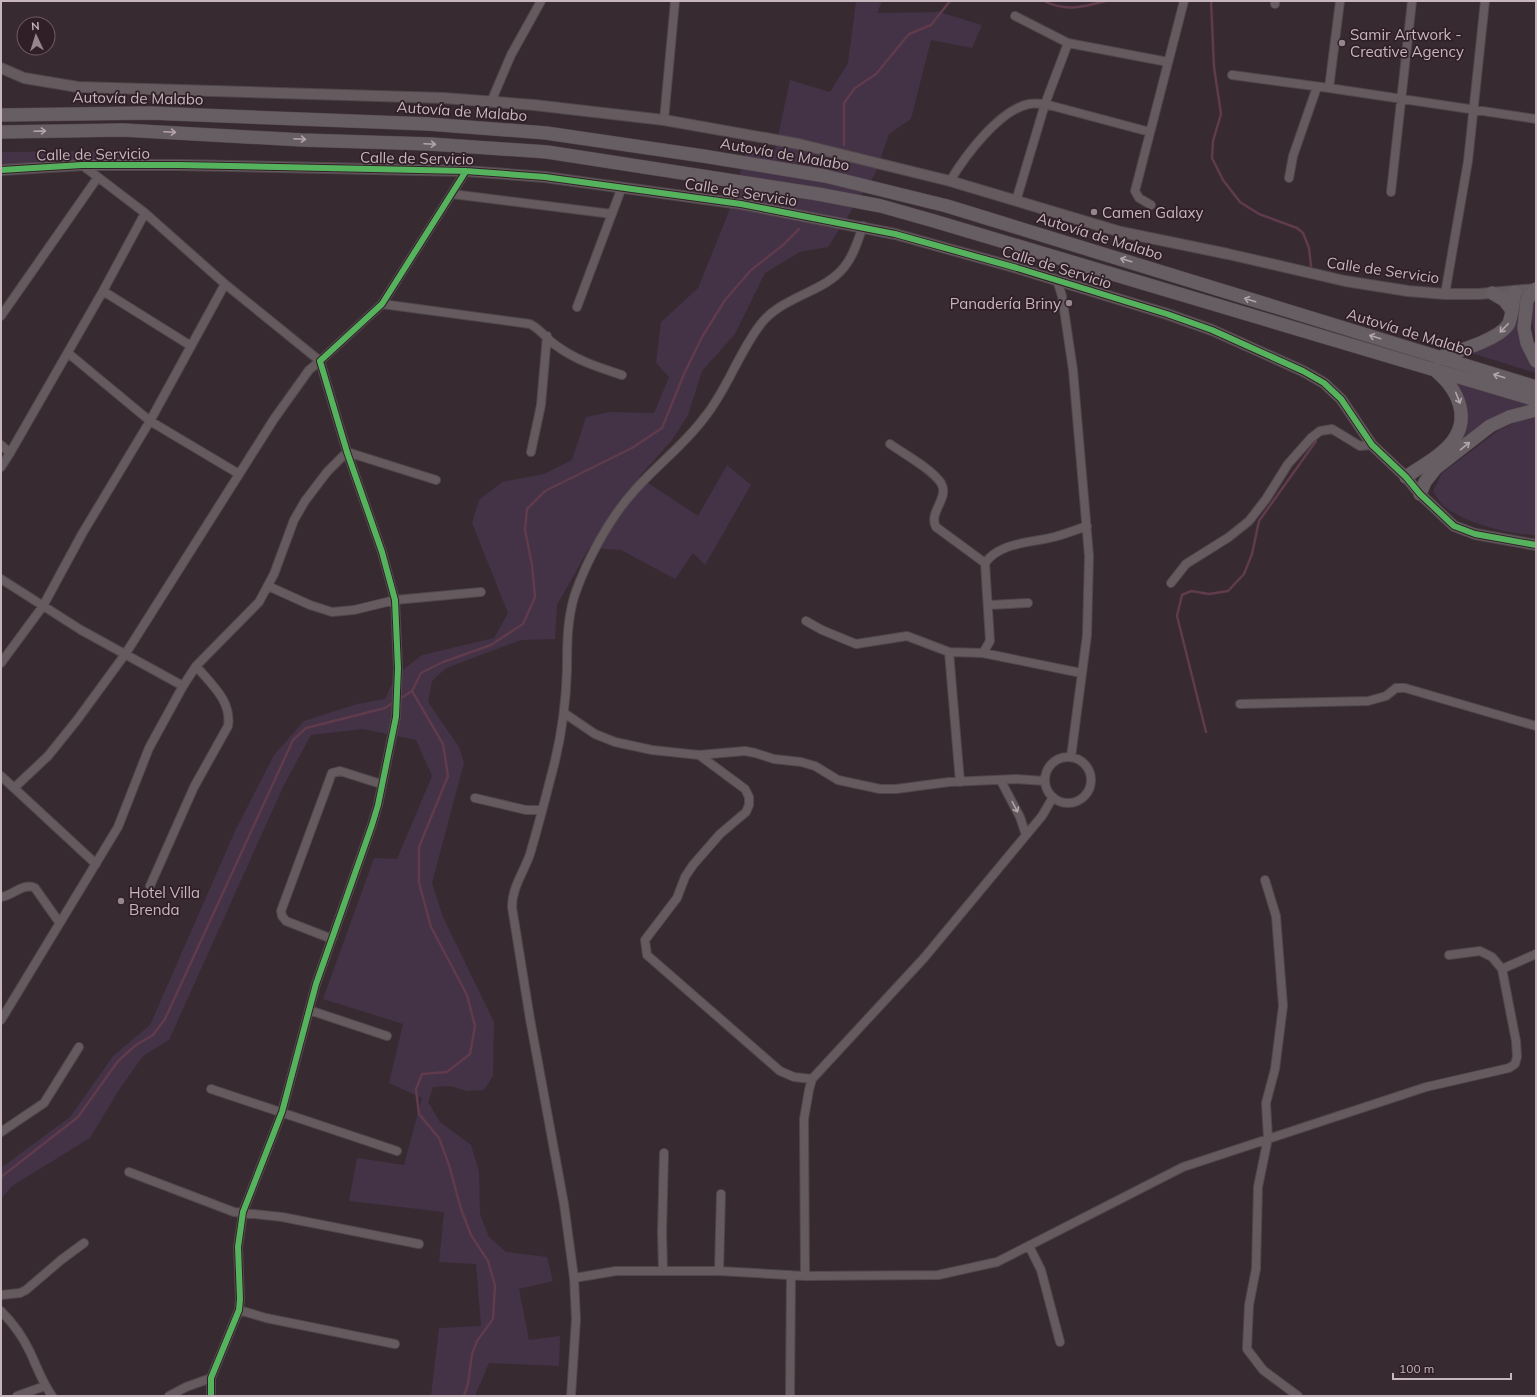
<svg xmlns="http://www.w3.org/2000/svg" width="1537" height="1397" viewBox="0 0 1537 1397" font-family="Mulish,sans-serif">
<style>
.green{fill:#443247}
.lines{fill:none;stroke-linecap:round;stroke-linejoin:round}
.stream{stroke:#5f3b4c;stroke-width:2.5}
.minor-casing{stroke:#50474b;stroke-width:10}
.tertiary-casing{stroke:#50474b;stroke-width:12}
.trunk-casing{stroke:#53484d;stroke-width:14}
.minor{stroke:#655b5f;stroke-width:8}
.tertiary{stroke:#655b5f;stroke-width:10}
.trunk{stroke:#665e62;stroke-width:13}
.cycleway-casing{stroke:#311f27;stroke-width:8}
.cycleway{stroke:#56b35d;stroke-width:6}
.oneway{stroke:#b4a4ab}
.oneway2{stroke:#b3a4aa}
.poi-dot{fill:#95858c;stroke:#311f27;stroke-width:1.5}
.labels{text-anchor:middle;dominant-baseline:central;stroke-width:3.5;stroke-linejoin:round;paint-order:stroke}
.poi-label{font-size:15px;fill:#c7b6bd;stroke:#311f27;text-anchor:start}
.street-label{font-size:15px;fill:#c7b6bd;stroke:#311f27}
</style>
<rect width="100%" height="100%" fill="#372b31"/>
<path class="green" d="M856,1H882L877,13L939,12L982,25L972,48L931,40L911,119L889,134L875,174L828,247L800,252L765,273L735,334L702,371L688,415L672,440L639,477L698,516L727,465L751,485L705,565L693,553L675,579L621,550L589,548L557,605L555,639L521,640L446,668L432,681L428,702L459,747L464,763L432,883L443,917L494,1022L493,1076L484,1090L467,1091L450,1086L433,1087L428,1102L440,1122L471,1145L479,1171L480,1214L489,1237L506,1252L547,1257L553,1281L519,1289L529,1340L560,1336L559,1366L489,1363L475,1396H431L439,1328L481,1326L476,1264L439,1262L444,1212L349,1201L357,1158L404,1165L422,1098L389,1083L403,1024L323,999L374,858L397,859L432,776L416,740L363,729L311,735L283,787L169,1040L143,1056L119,1090L90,1138L12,1186L1,1199V1168L70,1117L113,1056L150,1025L235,831L274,755L304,721L357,704L385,699L396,675L422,655L494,638L508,613L472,523L479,500L502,482L544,474L572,460L586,417L610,412L654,413L669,377L656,363L661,322L698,288L728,214L748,145L775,150L790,80L830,92L848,63Z
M123,151L122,157L1,166V152Z
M1536,301V346L1531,311Z
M1521,303L1536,364V373L1459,349L1507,330Z
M1451,381L1536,407L1453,449L1463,431Z
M1536,418V535C1510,535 1464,523 1444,506C1440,503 1436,496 1433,491L1442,473L1499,430L1518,421Z"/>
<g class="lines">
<path class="stream" d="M1044,1C1066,12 1083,7 1106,1
M1211,1L1214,67L1221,114L1213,141L1212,158L1223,180L1240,202L1259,214L1297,228L1303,233L1309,248L1311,266
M844,145V103L855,88L876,74L909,34L931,25L950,1
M398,700L412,691
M1206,732L1177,616L1182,595L1191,591L1209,594L1228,591L1244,574L1252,554L1259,521L1316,441
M1,1177L78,1117L118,1061L136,1045L153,1035L165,1019L293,740L306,728L385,708L394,702
M464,1396L468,1384L472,1354L477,1341L493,1319L495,1285L488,1261L471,1235L461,1209L449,1165L439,1138L419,1114L416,1089L422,1074L447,1072L470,1054L475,1026L467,995L431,927L419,883V847L448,776L443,744L412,691L421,673L443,662L491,645L523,624L535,597L532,565L525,530L527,509L545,491L632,448L662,428L684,374L702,337L725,300L751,270L783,245L799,229"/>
<g class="minor-casing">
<path id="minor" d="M1275,4V1
M1015,16L1068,43L1168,62
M1232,75L1329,88L1536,119
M1329,88L1340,1
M491,102L511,55L541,1
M664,120L675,1
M1289,178L1293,156L1317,87
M950,181C965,156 999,110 1029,104C1034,103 1040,104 1045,104L1150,132
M1391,192L1412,1
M452,194L612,214
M1016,201L1045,104L1068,43
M1151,205L1139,198L1135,191L1184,1
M1057,280L1062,296L1073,370L1089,556L1087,635L1071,757
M103,291L191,346
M1445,294L1468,161L1485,1
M382,304L530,324C540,329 545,337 554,344C575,360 597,367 622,375
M577,307L622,187
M1,316L98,177
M68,353L150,421L239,474
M890,444C904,454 932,469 941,483C950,498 928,512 936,527L985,563
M1,445L10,453L1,467
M347,452L436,480
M531,452L541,405L547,336
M10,453L103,291L145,213
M1,579L81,630L183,686
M1171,583L1186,564L1229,537L1249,521L1266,499L1288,464L1311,438L1320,431L1332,429L1360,446L1372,445
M268,586L310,605L332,612L354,610L395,600L481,592
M989,605L1028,603
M806,621L822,630L856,644L907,636L949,652
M983,653L990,641L985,563C1000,542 1031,543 1054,537C1065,534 1076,530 1087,526
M1,663L43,606L82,534L150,421L225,284
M1240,704L1368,701L1386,696L1396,688H1405L1536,726
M564,713L595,734L615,742L652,750L699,755L745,751L755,753L774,759L801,762L815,766L838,780L880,789H896L949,782L1016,779L1045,781
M699,755L745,789L749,797V805L746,812L720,834L693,865L685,877L677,898L645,940L647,955L780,1071L794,1077L812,1079
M1045 780a23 23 0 1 1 46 0a23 23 0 1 1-46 0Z
M1,776L96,864
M1001,781L1020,817L1026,835
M960,782L949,652L983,653L1081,673
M14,788L48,756L77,720L126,653L274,419L309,370L320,361L225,284L145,213L82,165
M475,798L526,810H542
M1265,880L1276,916L1283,1006L1275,1069L1266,1103L1268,1138L1258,1187L1256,1269L1249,1305L1247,1349L1263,1370L1298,1396
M150,886L194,787L228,726C232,701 211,684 196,666
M1,897C12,896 24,882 35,888L59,922
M332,939L286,921L282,916L281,911L332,773L340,771L381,784
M1502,969L1536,954
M309,1010L387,1036
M1,1020L118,827L149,748L183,686L196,666L259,602L274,574L294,520L305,501L327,472L347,452
M211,1089L397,1151
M1,1132L44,1103L79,1047
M129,1172L234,1212L282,1217L419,1244
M1029,1246L1041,1270L1060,1342
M663,1271L662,1232L664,1153
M719,1271L721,1194
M805,1276L804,1119L809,1090L812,1079L924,958L1042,816L1053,797
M574,1278L616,1271H719L805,1276L938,1275L997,1262L1183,1167L1426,1087L1509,1068L1515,1064L1517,1057L1516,1041L1502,969L1492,957L1480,951L1449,955
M1,1295L20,1293L26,1290L61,1260L84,1243
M239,1310L266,1318L395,1344
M1,1311C12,1322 23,1337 30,1352C37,1367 42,1382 52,1396
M17,1396L45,1386
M169,1396L186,1387L211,1378
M211,1396V1378L239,1310L240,1299L238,1247L243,1212L282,1112L316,984L372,825L378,805L396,717L398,668L395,600L382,552L347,452L320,361L382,304L466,171
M571,1396L576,1319L574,1278L564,1204L530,1019L512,907C512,887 524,872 530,854C539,824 547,792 555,761C562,732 566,700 567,670C567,644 567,619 575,594C587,560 610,517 635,490C657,465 684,445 704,418C727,390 738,354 760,325C781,296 825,293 845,266C854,255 858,240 863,226
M790,1396L791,1275"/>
</g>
<g class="tertiary-casing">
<path id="tertiary" d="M1,68L24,78L78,87L444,98L534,105L664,120L799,144L950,181L1121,232L1228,254L1345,281L1408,291L1445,294H1479L1536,289
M1,170L82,165H179L466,171L545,177L741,204L895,234L1017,268L1167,314L1212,330L1303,371L1324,383L1341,399L1372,445L1406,477L1420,494L1454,526L1475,534L1536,545"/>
</g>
<g class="trunk-casing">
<path id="trunk" d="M1,115L149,113L428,124L546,133L703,156L825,176L947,206L1536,387
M1,132L123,130L302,140L430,144L547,152L818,194L881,206L934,221L1536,400
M1536,289L1527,300L1524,328L1527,343L1536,361
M1492,293L1504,300L1511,309
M1438,358C1455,352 1498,340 1508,325C1512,319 1513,300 1515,292
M1406,477C1418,468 1431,462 1442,452C1473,427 1463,394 1436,371
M1420,494L1425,482L1436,468L1490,426L1509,417L1536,410"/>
</g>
<use href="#minor" class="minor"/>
<use href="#tertiary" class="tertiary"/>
<use href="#trunk" class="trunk"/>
<g class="cycleway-casing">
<path id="cycleway" d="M1,170L82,165H179L466,171L545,177L741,204L895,234L1017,268L1167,314L1212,330L1303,371L1324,383L1341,399L1372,445L1406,477L1420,494L1454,526L1475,534L1536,545
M211,1396V1378L239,1310L240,1299L238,1247L243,1212L282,1112L316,984L372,825L378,805L396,717L398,668L395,600L382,552L347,452L320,361L382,304L466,171"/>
</g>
<use href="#cycleway" class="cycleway"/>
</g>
<defs><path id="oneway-shaft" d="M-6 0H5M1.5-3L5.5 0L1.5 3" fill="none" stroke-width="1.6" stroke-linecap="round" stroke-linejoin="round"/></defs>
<g class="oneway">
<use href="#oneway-shaft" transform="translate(40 131) rotate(-2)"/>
<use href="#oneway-shaft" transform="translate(170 132) rotate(3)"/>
<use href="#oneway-shaft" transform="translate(300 139) rotate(3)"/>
<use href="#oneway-shaft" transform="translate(430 144) rotate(3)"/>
<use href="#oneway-shaft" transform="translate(1126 260) rotate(-163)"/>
<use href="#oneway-shaft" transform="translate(1250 300) rotate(-162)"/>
<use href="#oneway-shaft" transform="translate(1504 328) rotate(134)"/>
<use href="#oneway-shaft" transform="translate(1375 337) rotate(-163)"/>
<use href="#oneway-shaft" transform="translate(1499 376) rotate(-163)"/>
<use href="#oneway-shaft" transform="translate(1458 398) rotate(68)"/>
<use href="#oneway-shaft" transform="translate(1465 446) rotate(-39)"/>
</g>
<use class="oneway2" href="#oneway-shaft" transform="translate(1015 807) rotate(62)"/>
<g class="poi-dot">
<circle cx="1342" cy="43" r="4"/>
<circle cx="1094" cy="212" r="4"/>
<circle cx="1069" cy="303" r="4"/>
<circle cx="121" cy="901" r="4"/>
</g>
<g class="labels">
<g class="poi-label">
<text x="1350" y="34">Samir Artwork -<tspan x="1350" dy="17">Creative Agency</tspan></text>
<text x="1102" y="212">Camen Galaxy</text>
<text x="1061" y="303" text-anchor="end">Panadería Briny</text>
<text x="129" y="892">Hotel Villa<tspan x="129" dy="17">Brenda</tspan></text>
</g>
<g class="street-label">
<text transform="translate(138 98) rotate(1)">Autovía de Malabo</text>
<text transform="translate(462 111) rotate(4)">Autovía de Malabo</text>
<text transform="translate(93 154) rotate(-1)">Calle de Servicio</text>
<text transform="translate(785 154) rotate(10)">Autovía de Malabo</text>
<text transform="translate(417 158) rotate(1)">Calle de Servicio</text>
<text transform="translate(741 192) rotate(9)">Calle de Servicio</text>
<text transform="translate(1100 236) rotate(17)">Autovía de Malabo</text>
<text transform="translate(1057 267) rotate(17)">Calle de Servicio</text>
<text transform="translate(1383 270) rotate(8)">Calle de Servicio</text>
<text transform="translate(1410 332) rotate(17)">Autovía de Malabo</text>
</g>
</g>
<rect width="1537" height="1397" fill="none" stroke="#c7b6bd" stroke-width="4"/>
<g transform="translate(36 36) rotate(356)"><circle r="19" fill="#311f27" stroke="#6d5b63"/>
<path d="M0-3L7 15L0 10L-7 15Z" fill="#95858c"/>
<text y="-6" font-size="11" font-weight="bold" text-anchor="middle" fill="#c7b6bd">N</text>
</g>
<path d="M1393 1373v6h118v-6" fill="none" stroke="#c7b6bd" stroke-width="2"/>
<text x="1399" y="1373" font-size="12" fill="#c7b6bd" stroke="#311f27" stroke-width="3" paint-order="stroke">100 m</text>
</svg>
